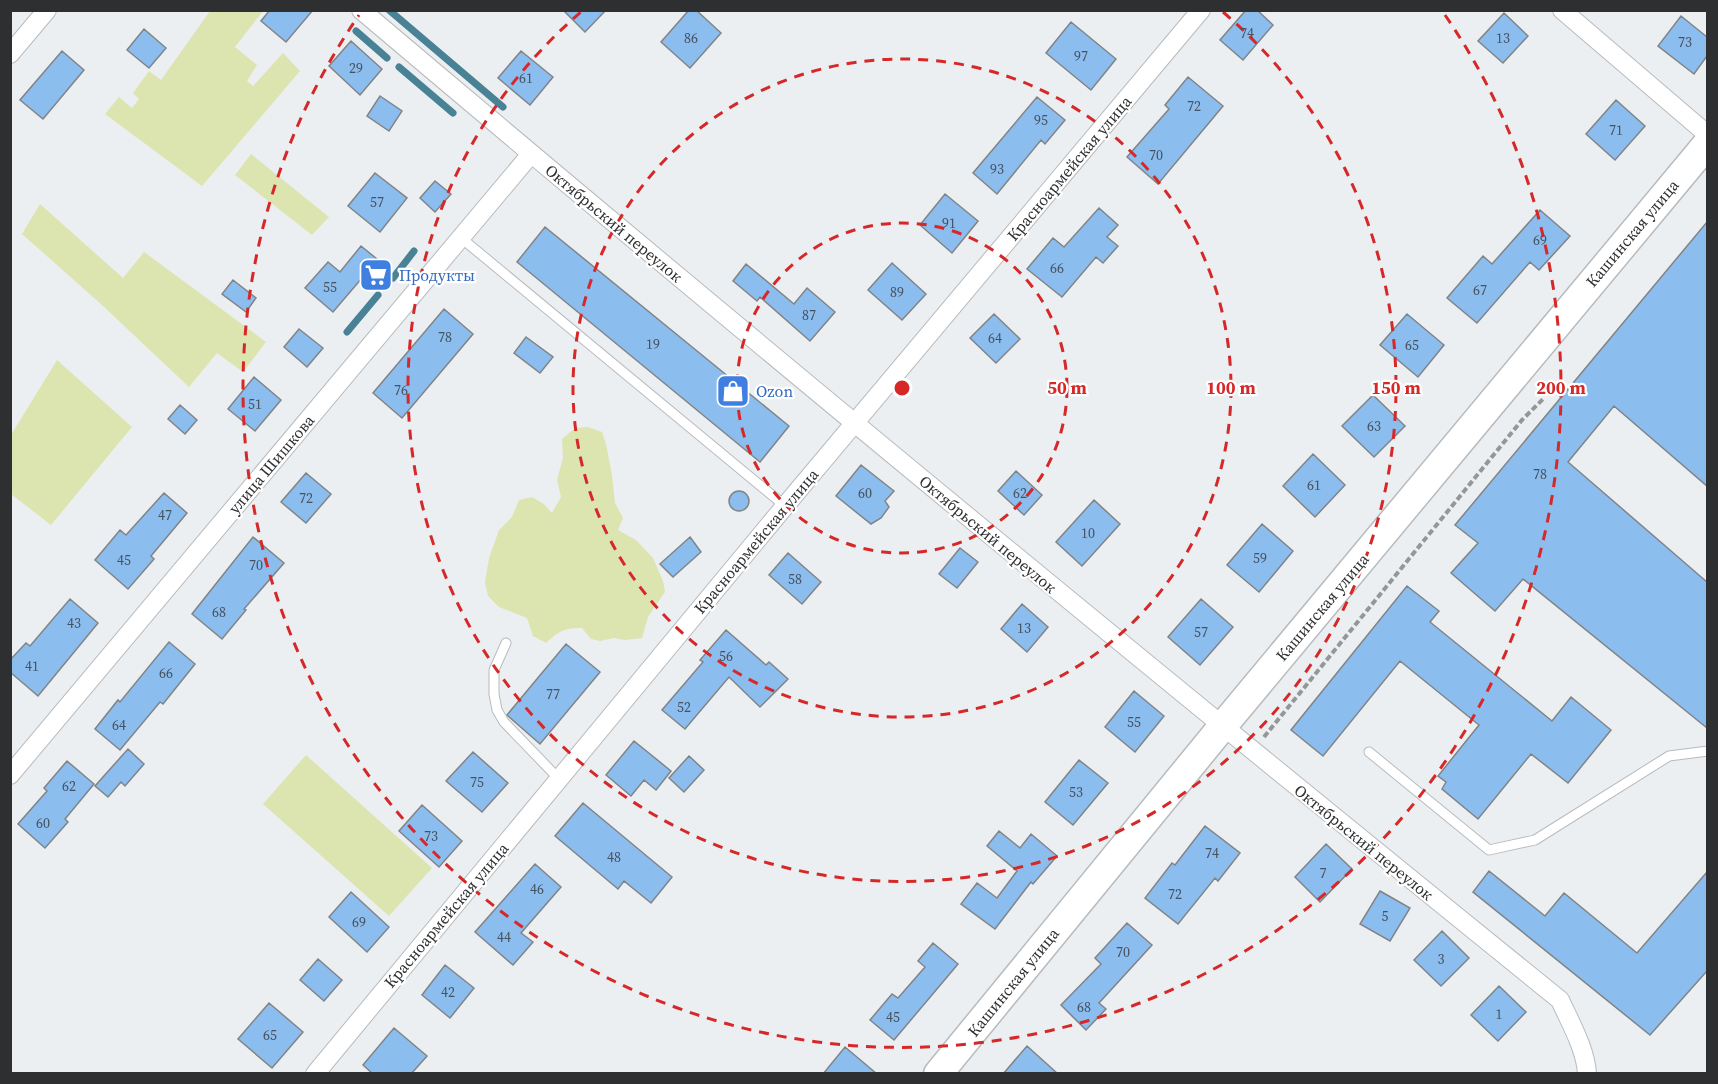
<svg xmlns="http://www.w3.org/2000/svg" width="1718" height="1084" viewBox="0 0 1718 1084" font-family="'Source Serif 4',serif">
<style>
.green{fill:#dce4b0}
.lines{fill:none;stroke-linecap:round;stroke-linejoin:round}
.stream{stroke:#498195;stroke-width:7}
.building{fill:#8cbdef;stroke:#818486;stroke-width:1.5}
.service-casing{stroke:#b8bbbe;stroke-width:11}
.minor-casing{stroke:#b8bbbe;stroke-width:20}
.primary-casing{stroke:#b8bbbe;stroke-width:31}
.path{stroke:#949698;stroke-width:4;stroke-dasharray:6 3;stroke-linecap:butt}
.service{stroke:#fff;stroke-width:9}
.minor{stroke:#fff;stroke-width:18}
.primary{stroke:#fff;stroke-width:28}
.ring{fill:none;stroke:#d62828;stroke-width:3;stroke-dasharray:10 8}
.labels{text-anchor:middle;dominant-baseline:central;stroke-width:4.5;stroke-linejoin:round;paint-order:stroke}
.number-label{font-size:14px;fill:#465260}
.street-label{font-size:16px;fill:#2e2f30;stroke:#fff}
.shop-label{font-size:16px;fill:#366cbe;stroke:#fff;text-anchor:start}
.centre{fill:#d62828;stroke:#fff;stroke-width:3}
.ring-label{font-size:18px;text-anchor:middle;font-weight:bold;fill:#d62828;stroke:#fff;stroke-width:4.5;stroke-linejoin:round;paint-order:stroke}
</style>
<rect width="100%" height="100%" fill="#eceff2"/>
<path class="green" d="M210,11H263L235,47L257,65L247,81L253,86L283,53L300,71L202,186L105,114L119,97L132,108L139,99L133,93L149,71L161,80Z
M251,154L329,217L312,235L235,175Z
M40,204L123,278L144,252L266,342L243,372L217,353L189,387L102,305L22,234Z
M57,360L132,427L51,525L11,494V435Z
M588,427L602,432L606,444L612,475L615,503L623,518L618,530L636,540L653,558L663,581L665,592L648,617L642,638L625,640L614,638L600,641L591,639L582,628C564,628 559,631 546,643L533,636L527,618L499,607L488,596L485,582L489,558L499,530L512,517L519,500L532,497L544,504L552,513L561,497L557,480L563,458L562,439L575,428Z
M306,755L432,868L389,916L263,804Z"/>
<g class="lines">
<path class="stream" d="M389,10L503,107
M356,31L387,58
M399,67L453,113
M393,278L414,251
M347,332L378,295"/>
</g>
<path class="building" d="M270,10H313L286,42L261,21Z
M563,10H606L585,32Z
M689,10H696L721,33L690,68L661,42Z
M1246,10H1257L1273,25L1243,60L1220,40Z
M1504,13L1528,36L1503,63L1478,41Z
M1681,16L1707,37V56L1694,74L1658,46Z
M1071,22L1116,59L1091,90L1046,53Z
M144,29L166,48L149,68L127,50Z
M351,41L382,69L360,95L329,66Z
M62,51L84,70L43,119L20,100Z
M521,51L553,77L530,105L498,78Z
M1188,77L1223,106L1158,184L1127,157L1169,109L1165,105Z
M380,96L402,111L389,131L367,116Z
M1037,97L1065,120L1045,144L1041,140L997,194L973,173Z
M1616,100L1645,126L1615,160L1586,134Z
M375,173L407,198L380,232L348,206Z
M435,181L451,194L435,212L420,198Z
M945,194L978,221L952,253L920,225Z
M1099,208L1118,225L1107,237L1118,246L1103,263L1096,257L1062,297L1027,269L1053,238L1064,247Z
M1540,210L1570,236L1539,270L1530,262L1477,323L1447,298L1483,256L1492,264Z
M1707,222V486L1614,406L1568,462L1707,582V728L1523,579L1495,611L1451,573L1478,543L1455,525Z
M545,227L789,426L760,462L517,262Z
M361,246L388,268L373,287L362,278L333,312L305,288L328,262L340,272Z
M892,263L926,294L902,320L868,290Z
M746,264L794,304L807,288L835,312L810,341L760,297L757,301L733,281Z
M233,280L256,298L246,312L222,294Z
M444,309L473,334L402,418L373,393Z
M994,314L1020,339L996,363L970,338Z
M1407,314L1444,345L1418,377L1380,345Z
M299,329L323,348L307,367L284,347Z
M526,337L553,357L540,373L514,353Z
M254,377L281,400L255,431L228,409Z
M1373,395L1405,426L1374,457L1342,426Z
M180,405L197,420L185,434L168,419Z
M1313,454L1345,485L1315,517L1283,486Z
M861,465L894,491L885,501L889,507L881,518L871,524L836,496Z
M1016,471L1042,495L1024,515L998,491Z
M306,473L331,494L306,523L281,502Z
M729 501a10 10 0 1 1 20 0a10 10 0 1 1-20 0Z
M164,493L187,513L151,556L154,559L128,589L95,560L120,530L126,535Z
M1094,500L1120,524L1082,566L1056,542Z
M1262,524L1293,551L1259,592L1227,565Z
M253,537L284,563L244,609L246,610L222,639L192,614Z
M690,537L701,552L673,577L660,564Z
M960,548L978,562L957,588L939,574Z
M788,553L821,582L802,604L769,575Z
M1407,586L1439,611L1430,622L1552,721L1571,697L1611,730L1568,783L1531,754L1478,819L1442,789L1446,782L1438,776L1479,725L1400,661L1323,756L1291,730Z
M70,599L98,623L38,696L10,672V660L26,643L30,646Z
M1201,599L1233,627L1200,665L1168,637Z
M1022,604L1048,627L1027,652L1001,629Z
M726,630L766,665L769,662L788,679L760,707L729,677L685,729L662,710L703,662L700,660Z
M169,642L195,664L163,704L160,702L120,750L95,729L118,700L120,702Z
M566,644L600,672L540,744L507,715Z
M1134,691L1164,716L1135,752L1105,727Z
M634,741L671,771L656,790L644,780L631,796L606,775Z
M128,749L144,764L125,786L121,782L108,797L95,786Z
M473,752L508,783L482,812L446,781Z
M689,756L704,770L684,792L669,778Z
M1079,760L1108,783L1073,825L1045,802Z
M67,761L94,784L65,819L68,822L45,848L18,824L47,791L44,788Z
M583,803L672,877L651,903L624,881L618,889L555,836Z
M422,805L462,841L439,867L399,831Z
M1205,826L1240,853L1218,881L1215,878L1178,924L1145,898L1172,863L1175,865Z
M999,831L1020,848L1031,834L1057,856L1033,884L1031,882L995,929L961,904L977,883L997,898L1017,871L987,846Z
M1326,844L1352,869L1320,902L1295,877Z
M535,864L561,887L521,933L533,942L513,965L475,932Z
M1489,871L1545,916L1564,893L1637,953L1707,872V971L1650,1035L1473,892Z
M1380,891L1410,908L1390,941L1360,924Z
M351,892L389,927L367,952L329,917Z
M1127,923L1152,945L1099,1003L1106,1009L1086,1030L1061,1005L1101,964L1095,958Z
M1442,931L1469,958L1441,986L1414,960Z
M933,943L958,964L894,1040L870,1020L892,994L898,998L925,967L918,961Z
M318,959L342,980L324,1001L300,980Z
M445,965L474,988L450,1018L422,995Z
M1499,986L1526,1012L1498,1041L1471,1015Z
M269,1003L303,1032L272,1068L238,1039Z
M394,1028L427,1056L411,1074H373L363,1065Z
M1027,1046L1058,1074H1003Z
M845,1047L877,1074H823Z"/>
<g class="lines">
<g class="service-casing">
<path id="service" d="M460,237L785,506
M506,643L494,670V694L497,710L504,722L559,779
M1369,752L1489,850L1535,840L1669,756L1708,751"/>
</g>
<g class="minor-casing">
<path id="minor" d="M361,10C757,345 1157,674 1560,1000C1570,1022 1586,1050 1587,1074
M1562,10L1708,135
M10,54L47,10
M10,775L531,154
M315,1074L785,506L1201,10"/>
</g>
<g class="primary-casing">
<path id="primary" d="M938,1074L1222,727L1708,143"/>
</g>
<path class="path" d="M1264,737L1522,420L1543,399"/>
<use href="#service" class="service"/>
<use href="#minor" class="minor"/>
<use href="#primary" class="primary"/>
</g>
<g class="ring">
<circle cx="902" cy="388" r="165"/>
<circle cx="902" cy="388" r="329"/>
<path d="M1223 12A494 494 0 1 1 581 12"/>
<path d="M1445 15A659 659 0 1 1 359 15"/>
</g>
<defs>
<g id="supermarket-square" transform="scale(1.725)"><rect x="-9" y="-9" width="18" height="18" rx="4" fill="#3f7fe0" stroke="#fff"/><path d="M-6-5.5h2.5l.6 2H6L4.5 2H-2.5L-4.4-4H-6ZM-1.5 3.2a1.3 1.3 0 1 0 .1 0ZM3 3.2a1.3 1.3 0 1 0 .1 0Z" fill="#fff"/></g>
<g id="shop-square" transform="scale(1.725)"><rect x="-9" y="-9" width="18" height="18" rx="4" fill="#3f7fe0" stroke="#fff"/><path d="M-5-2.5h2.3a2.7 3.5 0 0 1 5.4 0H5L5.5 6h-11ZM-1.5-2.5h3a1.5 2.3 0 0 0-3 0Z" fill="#fff"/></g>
</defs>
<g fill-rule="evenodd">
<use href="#supermarket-square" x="376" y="275"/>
<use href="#shop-square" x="733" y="391"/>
</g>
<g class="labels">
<g class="number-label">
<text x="1247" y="33">74</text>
<text x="691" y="38">86</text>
<text x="1503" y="38">13</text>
<text x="1685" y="42">73</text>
<text x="1081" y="56">97</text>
<text x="356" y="68">29</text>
<text x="526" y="78">61</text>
<text x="1194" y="106">72</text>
<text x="1041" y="120">95</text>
<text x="1616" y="130">71</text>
<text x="1156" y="155">70</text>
<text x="997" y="169">93</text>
<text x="377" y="202">57</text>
<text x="949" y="223">91</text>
<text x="1540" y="240">69</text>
<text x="1057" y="268">66</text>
<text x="330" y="287">55</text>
<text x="1480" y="290">67</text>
<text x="897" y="292">89</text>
<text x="809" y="315">87</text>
<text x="445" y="337">78</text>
<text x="995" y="338">64</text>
<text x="653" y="344">19</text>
<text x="1412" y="345">65</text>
<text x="401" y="390">76</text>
<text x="255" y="404">51</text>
<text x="1374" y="426">63</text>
<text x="1540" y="474">78</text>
<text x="1314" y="485">61</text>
<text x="865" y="493">60</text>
<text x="1020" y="493">62</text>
<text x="306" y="498">72</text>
<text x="165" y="515">47</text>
<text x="1088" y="533">10</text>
<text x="1260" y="558">59</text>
<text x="124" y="560">45</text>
<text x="256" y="565">70</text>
<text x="795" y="579">58</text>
<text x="219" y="612">68</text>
<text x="74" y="623">43</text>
<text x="1024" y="628">13</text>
<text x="1201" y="632">57</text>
<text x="726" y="656">56</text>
<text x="32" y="666">41</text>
<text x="166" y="673">66</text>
<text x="553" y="694">77</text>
<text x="684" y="707">52</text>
<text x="1134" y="722">55</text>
<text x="119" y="725">64</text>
<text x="477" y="782">75</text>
<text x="69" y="786">62</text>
<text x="1076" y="792">53</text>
<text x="43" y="823">60</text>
<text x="431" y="836">73</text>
<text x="1212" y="853">74</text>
<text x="614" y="857">48</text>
<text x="1323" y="873">7</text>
<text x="537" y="889">46</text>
<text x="1175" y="894">72</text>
<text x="1385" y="916">5</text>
<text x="359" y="922">69</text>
<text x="504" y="937">44</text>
<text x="1123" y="952">70</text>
<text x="1441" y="959">3</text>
<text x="448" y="992">42</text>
<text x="1084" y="1007">68</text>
<text x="1499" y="1014">1</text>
<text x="893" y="1017">45</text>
<text x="270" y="1035">65</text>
</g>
<g class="street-label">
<text transform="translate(1069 168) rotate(-50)">Красноармейская улица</text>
<text transform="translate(614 223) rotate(40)">Октябрьский переулок</text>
<text transform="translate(1632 233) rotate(-50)">Кашинская улица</text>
<text transform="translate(271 464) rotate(-50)">улица Шишкова</text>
<text transform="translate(988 534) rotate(40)">Октябрьский переулок</text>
<text transform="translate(756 541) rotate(-50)">Красноармейская улица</text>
<text transform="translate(1322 607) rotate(-50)">Кашинская улица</text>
<text transform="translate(1364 842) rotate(39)">Октябрьский переулок</text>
<text transform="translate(446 915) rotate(-50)">Красноармейская улица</text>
<text transform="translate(1013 982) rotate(-51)">Кашинская улица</text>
</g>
<g class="shop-label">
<text x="399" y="275">Продукты</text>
<text x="756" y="391">Ozon</text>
</g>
</g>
<circle cx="902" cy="388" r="9" class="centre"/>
<g class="ring-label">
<text x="1067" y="394">50 m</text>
<text x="1231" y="394">100 m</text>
<text x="1396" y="394">150 m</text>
<text x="1561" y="394">200 m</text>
</g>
<rect width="1718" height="1084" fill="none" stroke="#2e2f30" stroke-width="24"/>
</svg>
